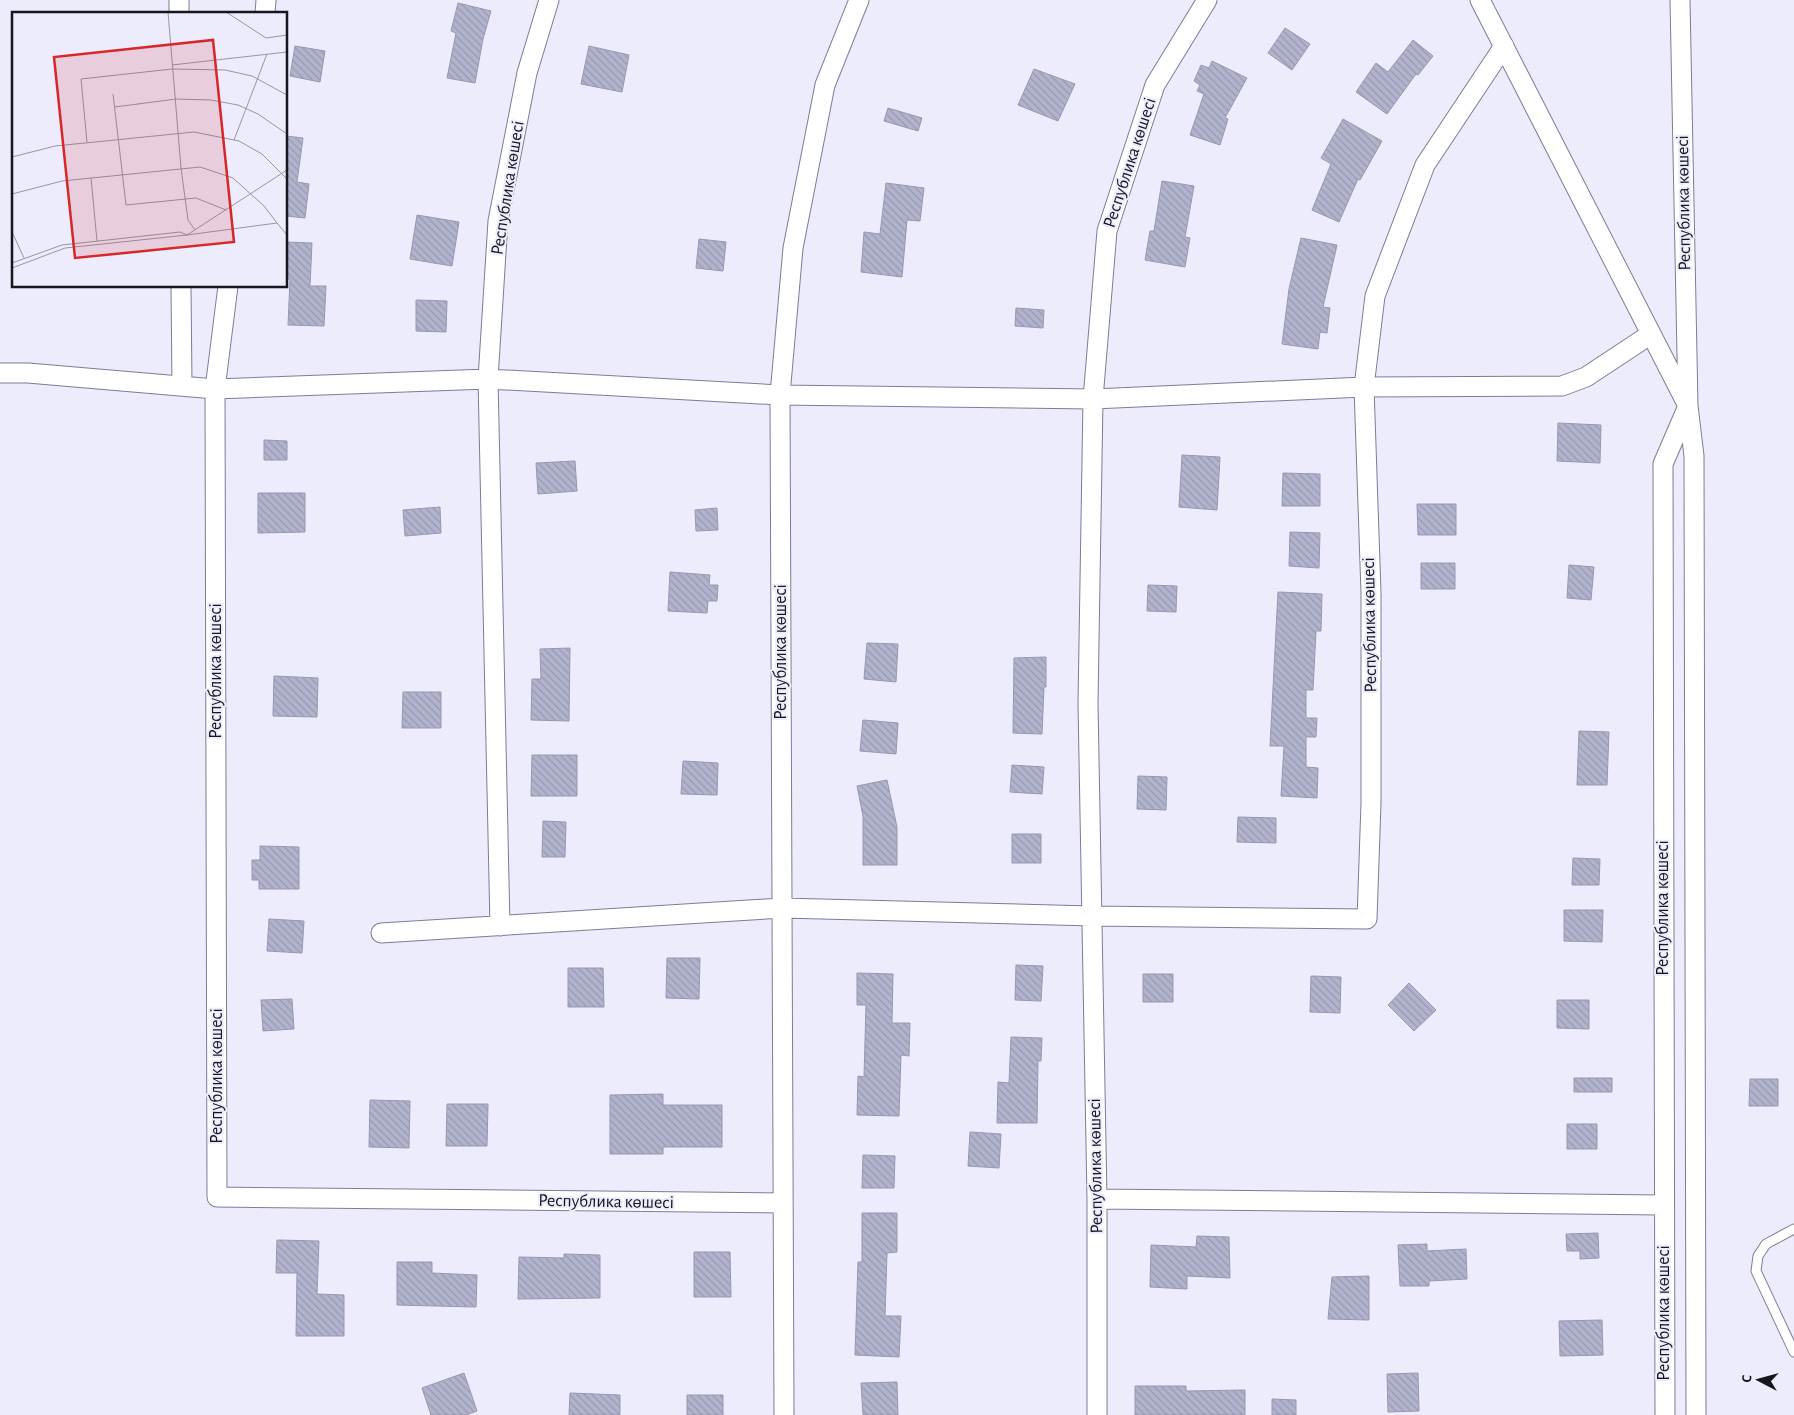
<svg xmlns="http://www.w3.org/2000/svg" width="1794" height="1415" viewBox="0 0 1794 1415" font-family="'Alegreya Sans',sans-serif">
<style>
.building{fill:url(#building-back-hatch);stroke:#9697b1}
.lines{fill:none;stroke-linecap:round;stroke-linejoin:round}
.service-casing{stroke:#7c7d95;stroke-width:11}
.minor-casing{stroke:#7c7d95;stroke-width:21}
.service{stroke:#fff;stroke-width:9}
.minor{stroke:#fff;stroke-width:19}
.labels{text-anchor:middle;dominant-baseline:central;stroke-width:4;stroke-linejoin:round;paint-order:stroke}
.street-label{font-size:18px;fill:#16161f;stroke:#ececfd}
.inset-road{fill:none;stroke:#9696a4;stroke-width:1}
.view{fill:#d62828;fill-opacity:0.15;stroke:#d62828;stroke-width:2.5}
.inset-edge{fill:none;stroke:#16161f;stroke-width:2.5}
</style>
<defs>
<pattern id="building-back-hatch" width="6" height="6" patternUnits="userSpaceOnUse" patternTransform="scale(1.25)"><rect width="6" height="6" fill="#b2b3cd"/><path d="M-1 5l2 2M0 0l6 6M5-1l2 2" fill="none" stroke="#9899b0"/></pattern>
</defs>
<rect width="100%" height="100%" fill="#ececfd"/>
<path class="building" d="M458,3L491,11L483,39L475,83L447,78L456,33L451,31Z
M1285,28L1310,44L1292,70L1268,53Z
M1413,40L1433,56L1418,75L1416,74L1387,114L1356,92L1376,63L1388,72Z
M295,46L325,51L320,82L290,76Z
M589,46L629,55L622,92L581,84Z
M1212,61L1247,78L1225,118L1228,119L1220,145L1190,135L1204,94L1197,91L1200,85L1194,81L1201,65L1209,68Z
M1034,69L1075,84L1058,121L1018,105Z
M888,108L922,118L918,131L884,121Z
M1343,119L1382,141L1360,180L1358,179L1339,222L1312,210L1331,164L1321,158Z
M286,136L303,138L297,182L309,184L305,218L286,216Z
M1162,181L1194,186L1185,237L1190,238L1185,267L1145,260L1150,231H1154Z
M886,183L924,188L920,221L907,220L902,277L861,272L864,232L880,234Z
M417,215L459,222L452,266L410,259Z
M1301,238L1337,245L1323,307L1330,308L1327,333L1320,332L1318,349L1282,344L1289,289Z
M699,239L726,242L723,271L696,268Z
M286,242L312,243L310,286H326L324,326L288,325L290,279H286Z
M416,300L447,301L446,332L416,331Z
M1016,308L1044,310L1043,328L1015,326Z
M1558,423L1601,425L1600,463L1557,461Z
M264,440L287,441V460H264Z
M1182,455L1220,457L1217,510L1179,507Z
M575,461L577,491L538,494L536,463Z
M1283,473L1320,474V506H1282Z
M258,493H305V532L258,533Z
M1417,504H1456V535H1418Z
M440,507L441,533L405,536L403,510Z
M717,508L718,530L696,531L695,510Z
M1290,532L1320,533L1319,568L1289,566Z
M1421,563H1455V589H1421Z
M1569,565L1594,567L1591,600L1567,598Z
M670,572L710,575L709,585H718L717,601H708L707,613L668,611Z
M1148,585L1177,586L1176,612L1147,611Z
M1278,592L1322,594L1321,631H1316L1313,690H1306V718H1317L1316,737H1306V767L1318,768L1317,798L1281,796L1284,746H1270Z
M867,643L898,644L896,682L864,679Z
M570,648L569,721L531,720L532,679H541L540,649Z
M1046,657V687H1044L1042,734L1013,733L1014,658Z
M274,676L318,678L317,717L273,716Z
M403,692H441V728H402Z
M863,720L898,723L896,754L860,751Z
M1579,731L1609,732L1607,785H1577Z
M532,755H577V796H531Z
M683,761L718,763L717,795L681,794Z
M1012,765L1044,767L1042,794L1010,792Z
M1138,776L1167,777L1166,810L1137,809Z
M887,780L897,827V865H863V816L857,786Z
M1238,817L1276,818V843L1237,842Z
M543,821L566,822L565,857H542Z
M1012,834H1041V863H1012Z
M260,846L299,847V889H259V880H252V860H260Z
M1573,858L1600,859L1599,885H1572Z
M1564,910H1603L1602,942L1564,941Z
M269,919L304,921L302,953L267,951Z
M667,958H700L699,999L666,998Z
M1016,965L1043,966L1041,1001L1015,1000Z
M568,968H603L604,1007H568Z
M857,973L893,974L892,1023H910L909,1056L901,1055L899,1116L857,1115L858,1076L864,1077L866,1005H857Z
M1143,974H1173V1002H1143Z
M1311,976L1341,977L1340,1013L1310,1012Z
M1409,983L1436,1010L1414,1031L1388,1005Z
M292,999L294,1029L263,1031L261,1000Z
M1557,1000H1589V1029L1557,1028Z
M1011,1037L1042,1038L1041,1061H1038L1037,1123H997L998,1082L1009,1083Z
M1574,1078H1612V1092H1574Z
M1750,1079H1778V1106H1749Z
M663,1094V1105H722V1147H663V1154H610V1095Z
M370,1100L410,1101L409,1148L369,1147Z
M447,1104H488L487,1146H446Z
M1567,1124H1597V1149H1567Z
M970,1132L1001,1134L999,1168L968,1166Z
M863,1155L895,1156L894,1188H862Z
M862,1213H897V1252L887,1253L885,1316H901L899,1357L855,1355L858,1262H862Z
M1598,1233L1599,1258L1580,1259V1251H1567L1566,1234Z
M1197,1236L1229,1237L1230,1278L1187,1276V1289L1150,1287L1151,1245L1196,1247Z
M277,1240L319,1241L317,1294L344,1295V1336H296L297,1273H276Z
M1427,1244V1251L1466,1249L1467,1279L1429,1281V1286H1400L1398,1245Z
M694,1252H730L731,1297H694Z
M564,1254L600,1255V1298L518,1299L519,1257L564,1258Z
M397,1262H432V1273L477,1275L476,1307L397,1305Z
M1369,1276V1320L1328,1319L1332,1277Z
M1602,1320L1603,1355L1560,1356L1559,1321Z
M464,1373L477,1411L466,1415H431L422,1388Z
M1418,1373L1419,1411L1388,1412L1387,1374Z
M897,1382L898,1415H863L861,1383Z
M1135,1386H1186V1391L1245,1390V1415H1135Z
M570,1393L620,1395V1415H569Z
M687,1395H723V1415H687Z
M1272,1399L1296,1400V1415H1272Z"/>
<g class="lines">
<g class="service-casing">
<path id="service" d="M1794,1229L1766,1244L1758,1256L1756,1271L1794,1352"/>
</g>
<g class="minor-casing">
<path id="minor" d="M179,0V14
M1480,0L1688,406L1694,456L1696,1415
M265,14L266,0
M181,286L182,385
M228,286L215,389L217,1197L782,1203
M0,373H28L215,389L488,379L780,395L1093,399L1364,387L1562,386L1586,377L1651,334
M500,926L488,379L498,221L527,73L549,0
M381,933L782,908L1092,916L1367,919L1371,803V593L1364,387L1375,296L1425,165L1504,46
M1097,1199L1663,1205
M784,1415L780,395L793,248L825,85L859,0
M1097,1415V1199L1088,703L1093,399L1107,231L1155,85L1207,0
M1665,1415L1663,464L1688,406L1680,0"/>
</g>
<use href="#service" class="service"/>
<use href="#minor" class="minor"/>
</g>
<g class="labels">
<g class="street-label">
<text transform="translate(1130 163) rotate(-72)">Республика көшесі</text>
<text transform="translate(508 188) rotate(-81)">Республика көшесі</text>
<text transform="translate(1684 203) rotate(-91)">Республика көшесі</text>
<text transform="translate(1370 625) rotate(-91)">Республика көшесі</text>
<text transform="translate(781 652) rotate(-90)">Республика көшесі</text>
<text transform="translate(216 671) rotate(-90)">Республика көшесі</text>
<text transform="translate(1663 908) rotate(-90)">Республика көшесі</text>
<text transform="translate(217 1076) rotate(-90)">Республика көшесі</text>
<text transform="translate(1096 1166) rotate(-91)">Республика көшесі</text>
<text transform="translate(606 1202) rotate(1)">Республика көшесі</text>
<text transform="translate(1664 1313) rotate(-90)">Республика көшесі</text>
</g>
</g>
<g transform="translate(12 12)">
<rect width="275" height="275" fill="#ececfd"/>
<path class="inset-road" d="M156,0L169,156L176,208L183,218M214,0L254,26L275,23M160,53L275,40M101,82L114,193L184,186L214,198M103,95L164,87L199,88L226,93L246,102L275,122M222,128L255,42M75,130L69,67L160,57L213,58L240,64L275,83M0,145L43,134L182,120L227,129L250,142L275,167M79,166L85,229M0,182L50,169L188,155L221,166L252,194L265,211M0,220L12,246M0,251L50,233L168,220L175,223L265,211L275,223M0,256L53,236L175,223L275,158"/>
<path class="view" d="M201,28L222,230L63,246L42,45Z"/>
<rect width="275" height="275" class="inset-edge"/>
</g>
<g transform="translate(1759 1380) rotate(276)" stroke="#ececfd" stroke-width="4" paint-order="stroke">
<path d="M0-4L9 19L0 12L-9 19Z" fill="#16161f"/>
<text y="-8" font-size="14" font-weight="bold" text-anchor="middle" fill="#16161f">С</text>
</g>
</svg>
